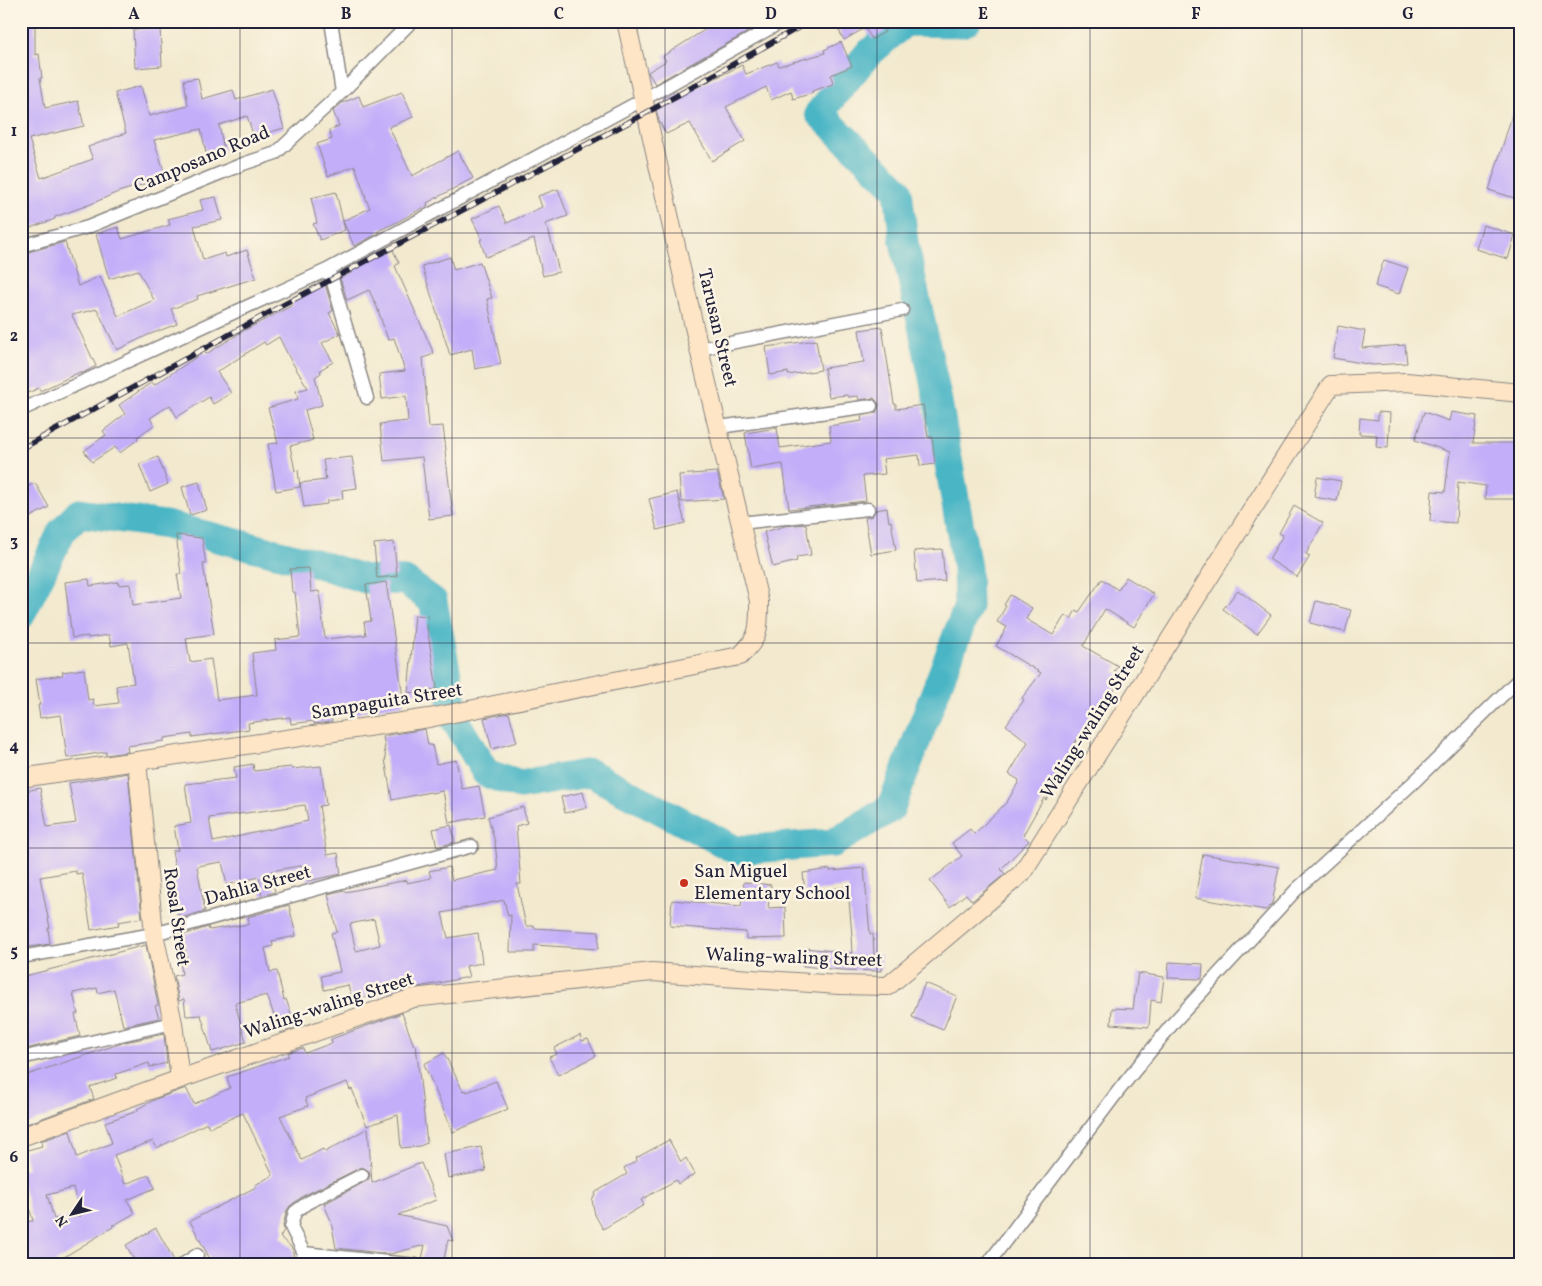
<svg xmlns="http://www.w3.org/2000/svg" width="1542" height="1286" viewBox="0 0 1542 1286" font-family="Vollkorn,serif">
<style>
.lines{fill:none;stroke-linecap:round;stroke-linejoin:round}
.river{stroke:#48b5c5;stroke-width:29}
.building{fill:#c3aef9;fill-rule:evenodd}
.street-casing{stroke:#8a8684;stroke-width:15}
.secondary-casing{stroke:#8a8684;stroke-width:20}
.street{stroke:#fff;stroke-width:12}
.secondary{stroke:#fde5c5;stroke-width:18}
.rail-casing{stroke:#22223b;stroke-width:5.5}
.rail{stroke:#fcf5e5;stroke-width:4;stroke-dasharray:11;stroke-linecap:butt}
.grid{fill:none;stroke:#22223b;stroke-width:1;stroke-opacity:0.55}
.poi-dot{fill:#c8321e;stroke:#fcf5e5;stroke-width:2}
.labels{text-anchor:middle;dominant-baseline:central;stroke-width:5;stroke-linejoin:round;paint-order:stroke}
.street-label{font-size:19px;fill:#22223b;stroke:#fcf5e5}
.poi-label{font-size:19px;fill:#22223b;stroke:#fcf5e5;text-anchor:start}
.neatline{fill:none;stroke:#22223b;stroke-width:2}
.grid-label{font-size:16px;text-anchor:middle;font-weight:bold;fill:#22223b}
</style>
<rect width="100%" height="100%" fill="#fcf5e5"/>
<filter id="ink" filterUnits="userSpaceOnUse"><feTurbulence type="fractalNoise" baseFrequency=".02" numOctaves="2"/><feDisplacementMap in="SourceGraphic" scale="10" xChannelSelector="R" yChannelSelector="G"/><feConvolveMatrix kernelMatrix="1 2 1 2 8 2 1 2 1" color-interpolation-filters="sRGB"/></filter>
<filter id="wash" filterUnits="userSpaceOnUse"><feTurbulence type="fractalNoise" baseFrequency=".0096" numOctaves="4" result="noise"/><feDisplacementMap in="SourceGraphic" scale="20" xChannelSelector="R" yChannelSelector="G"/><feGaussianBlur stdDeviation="1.12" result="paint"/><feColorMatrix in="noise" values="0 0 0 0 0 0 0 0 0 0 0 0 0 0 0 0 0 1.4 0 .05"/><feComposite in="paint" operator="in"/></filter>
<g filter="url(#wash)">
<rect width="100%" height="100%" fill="#f2e9ce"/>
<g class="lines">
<path class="river" d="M21,615L62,531L79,513L166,525L315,563L365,579L405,581L433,601L456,722L486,773L520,785L590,773L736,850L833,843L891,808L968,606L967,568L938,401L904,242L898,190L819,113L867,55L905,22L962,23L967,21"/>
</g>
<g id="blocks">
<path class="building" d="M21,21H35V55L39,54L42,78H40L45,108L78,101L84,126L29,139L41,178L93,159L88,147L126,133L115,93L141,86L149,116L188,106L184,80L198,78L202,99L233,90L236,100L272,89L284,128L254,137L247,116L219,125L224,150L206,153L201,129L154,140L166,178L118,192L91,204L55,217V219L21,231Z
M719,21H748L753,29L655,84L648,72L666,61L663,56Z
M834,21H880L885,32L872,39L865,28L844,40Z
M160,28L162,66L135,68L133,30Z
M841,42L852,66L831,75L833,84L812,91L813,93L793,99L791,91L771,100L766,87L726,107L745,141L712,161L690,123L666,134L659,121L656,109L666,104L663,98L676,91L679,96L742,65L746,74L777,62L779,66L825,53L824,50Z
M402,92L413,117L389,127L412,176L458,151L473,178L427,203L428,205L397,222L378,231L379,233L354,246L343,221L370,208L365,197H366L355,166L328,176L317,144L332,139L329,130L339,126L333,111L342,103L359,96L363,107Z
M1518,96H1521V200L1489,190Z
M558,189L568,216L545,224L549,232L559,272L543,276L534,239L486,257L480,240L482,239L472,219L499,206L507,223L542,207L538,196Z
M336,192L345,230L320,240L313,224L317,223L311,198Z
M216,197L222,220L194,226L203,260L225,253L226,257L247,250L256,278L197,296L198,299L171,309L177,324L148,335L117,350L97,309L72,315L96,366L81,374L80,372L40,391L39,388L21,396V254L65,242L78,286L100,276L118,316L154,300L138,270L109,279L96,234L118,227L122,239L170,225L168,219L203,210L200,200Z
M1483,225L1515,235L1508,259L1476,249Z
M385,248L387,252L393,250L399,263L395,266L434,354L423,358L429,427L443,426L446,450L445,451L453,516L429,519L422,457L384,461L380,424L408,421L406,396L382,399L379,374L405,371L394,338L388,340L377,307L369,290L347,300L340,278L353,272L351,269L362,264L361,261Z
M450,257L454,270L480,262L492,298L487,299L501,364L475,369L472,349L450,355L422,266Z
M1384,260L1408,268L1399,294L1375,286Z
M325,284L333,311L329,313L340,334L322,343L333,362L320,370L321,373L315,377L322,405L305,410L313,440L290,446L295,471L298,470L300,487L276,491L268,444L278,443L268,408L298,399L296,391L308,388L290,359L279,337L266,345L264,342L217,372L231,393L213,404L209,397L177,417L170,405L150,418L154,425L137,437L138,439L120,453L115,447L92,462L84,451L106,435L103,431L125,414L119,405L152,382L154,385L204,352L206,354L245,330L293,305L292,302Z
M1338,326L1365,331L1362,348L1405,345L1407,363L1373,365L1333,358Z
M882,327L894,404H896V409L923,405L928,437H932L935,464L920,466L919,455L883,459L885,474L863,476L866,501L789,509L783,464L751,469L745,433L777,428L780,448L831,441L829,426L862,421L861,416L876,413L878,409L879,404L874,398L859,400L858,396L848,397L847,395L829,397L824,368L864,362L859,330Z
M816,340L821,370L788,375V372L770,375L766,347Z
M1378,412L1390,413L1388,448L1376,447L1377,435L1359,434L1360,418L1378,420Z
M1424,412L1449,421L1451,412L1477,416L1473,443H1521V499H1485L1486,486L1458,482L1456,523L1430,521L1432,491L1445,492L1450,452L1415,440Z
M158,457L168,484L150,492L139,464Z
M352,457L357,488L342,490L343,499L327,501V504L304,507L300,483L326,480L323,460Z
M717,472L724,499L681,502L679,475Z
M1317,477L1341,481L1337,501L1314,497Z
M199,482L207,510L190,515L182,487Z
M35,483L49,507L21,522V490Z
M677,492L685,523L657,530L649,499Z
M1294,506L1323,523L1306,554L1310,556L1297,577L1269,559L1283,535L1279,533Z
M887,508L889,522L891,521L896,550L871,554L865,518L872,516L876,510Z
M806,524L811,555L796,557L797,561L773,567L764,532L785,526Z
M176,535L202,538L206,564H203L214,634L186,638L190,662L211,659L217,700L257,695L252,653L276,650L275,640L300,637L295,592H292L290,569L309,568L311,592L319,591L325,639L366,635L364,622L371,621L366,585L386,582L404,704L361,711V713L331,716L332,722L314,724V721L291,724L290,717L248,723L249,729L192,737V734L164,738V741L127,746L128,752L106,755V752L67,758L61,715L40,718L38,705H40L36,679L63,675L62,672L84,669L88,700L93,699L94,706L119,703L116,686L134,683L128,643L111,646L109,635L88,638V636L72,638L65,582L89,579L90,586L118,582V585L130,584L133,605L181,598L177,574H181Z
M394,542L397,576L377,578L374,544Z
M942,549L945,581L917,583L914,551Z
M1126,577L1154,594L1134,627L1105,609L1083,646L1118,666L1114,671L1123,676L1110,697L1113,699L1100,718L1095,715L1073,745L1076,748L1055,777L1058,779L1046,800L1044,798L1023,835L1029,841L1001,869L1005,874L972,901L966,894L950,907L930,881L962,856L952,843L970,829L974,834L1007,802L1018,783L1019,780L1009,774L1028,742L1006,725L1024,700L1022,698L1041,673L996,646L1007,627L997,622L1006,606L1004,605L1010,595L1032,608L1026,619L1053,635L1065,615L1071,619L1076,610L1079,612L1102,579L1118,590Z
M1238,590L1271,615L1257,634L1223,609Z
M1316,601L1351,610L1345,632L1310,623Z
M415,615L428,616L427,627L437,689L408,693Z
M509,713L517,742L492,749L484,718Z
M425,729L428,745H432L436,764L456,760L462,789L479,786L485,816L449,823L443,791L431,793L430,792L392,800L385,759H386L384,748L385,747L383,736Z
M253,764L254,771L291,767L292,769L321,766L326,805L319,806L327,855L338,853L341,874L308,881L305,865L271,871L275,892L262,896L259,877L227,885L222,862L197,866L205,911L180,918L179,914H177L170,875L176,874L172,851L178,850L174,826L191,823L185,784L236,778L234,767ZM305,805L308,821L213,842L209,818Z
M128,773L142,918L118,922L119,925L91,930L82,873L76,874V871L40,877L50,928H48L50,944L21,948V792L40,788L47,827L76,823L69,783Z
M583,792L587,808L565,813L561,797Z
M523,807L527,823L516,826L521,884H517L526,926H534V928L599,932L598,949L534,945V952H510L511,915L508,916L504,900L442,913L448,938L478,933L482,963L466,966L469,977L352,1000L348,985L324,990L321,976L340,972L331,933L337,932L328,894L344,890L345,892L407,880V883L431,878L429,871L449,867L452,880L498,870L495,842L488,817ZM374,919L380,945L356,951L350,924Z
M451,825L455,842L437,847L433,829Z
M1203,854L1279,867L1272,904L1266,910L1195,898Z
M864,868L870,934H873L874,955H881V971L842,970L803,966L805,948L852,953L851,936H852L848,887L805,892L803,873L830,869V871Z
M744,882L771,885L768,908L785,907L786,938L746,939V932L670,926L672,900L741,906Z
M289,905L296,936L272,941L273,946L265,948L270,972L277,971L284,1000L286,999L296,1028L280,1033L267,995L235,1003L246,1042L212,1052L201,1015L186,1016L184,999L179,1001L174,976L182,974L180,961L187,960L183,935L208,927L209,930L249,924L248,917Z
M146,945L158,1005L155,1006L159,1018L123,1026L114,989L98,993L97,988L73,993L78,1014H75L80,1036L21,1050V1013L25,1012L21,995V977Z
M1169,962L1203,964L1202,979L1168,978Z
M1138,973L1164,977L1161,1002L1151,1000L1149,1027L1111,1024L1112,1008L1133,1009Z
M925,983L957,996L943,1030L912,1017Z
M402,1013L414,1046L416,1045L427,1143L420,1146L401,1148L398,1115L367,1126L352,1089L350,1090L347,1082L305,1098L308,1106L280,1116L302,1160L323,1149L325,1152L368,1128L372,1183L421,1163L436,1200L398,1215L447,1226L453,1241L448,1240L443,1263L422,1259L425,1245L390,1254L336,1248L331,1221L324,1204L368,1180L370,1176L369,1171L362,1167L303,1196L290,1206L287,1210L283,1225L284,1230L280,1237L292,1248L294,1258L293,1265H213L190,1221L256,1187L255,1185L273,1175L243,1113L209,1128L207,1123L157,1148L153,1141L114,1155L125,1184L149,1175L155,1188L127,1200L135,1213L114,1225L113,1224V1227L51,1265H21V1222L33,1221L21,1178V1170L28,1168L24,1151L42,1146L41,1141L70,1131L77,1157L112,1143L105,1122L138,1111L137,1109L156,1099L186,1088L194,1104L230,1088L227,1077L289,1056L288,1053L303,1048L305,1053L332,1043L331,1039ZM73,1188L81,1216L54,1219L47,1195Z
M164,1034L167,1063L150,1067L149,1063L116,1074L117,1078L90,1087L94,1099L21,1126V1077L125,1042Z
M580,1035L582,1041L588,1039L596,1056L558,1075L549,1057L557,1054L554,1048Z
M444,1053L463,1091L466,1090L467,1092L496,1081L508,1109L453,1132L424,1064Z
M669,1140L681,1162L686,1158L695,1174L678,1184L676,1180L641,1200L644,1205L603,1229L595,1215L592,1200L596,1192L627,1174L624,1168L637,1161L636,1158Z
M481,1147L486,1171L448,1178L444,1154Z
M156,1228L175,1262L174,1265H137L126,1245Z"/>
</g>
</g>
<g filter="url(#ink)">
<use href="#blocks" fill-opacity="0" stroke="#8a8684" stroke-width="1"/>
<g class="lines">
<g class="street-casing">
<path id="street" d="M331,21L342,92
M21,246L88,227L243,164L276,153L342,92L412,21
M327,270L332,279L367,398
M699,349L902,310
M21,410L327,270L644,99L783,21
M719,427L871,406
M740,523L868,509
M21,957L154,934L472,846
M21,1058L173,1023
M304,1253L416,1265
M182,1265L197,1255
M301,1265L304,1253L291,1227L295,1212L307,1203L362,1175
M987,1265L1119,1090L1174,1022L1296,890L1416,780L1521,677"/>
</g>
<g class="secondary-casing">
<path id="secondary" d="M137,761L154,934L173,1023L180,1079
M21,778L429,718L740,656C760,637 759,628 759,601L699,349L626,21
M21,1137L180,1079L413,998L652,972L839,985L888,986L1022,873L1331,385L1406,382L1521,393"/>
</g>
<use href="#street" class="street"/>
<use href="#secondary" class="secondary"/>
<g class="rail-casing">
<path id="rail" d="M21,449L285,304L646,113L810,21"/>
</g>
<use href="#rail" class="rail"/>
</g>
</g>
<path class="grid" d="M240,21V1265M452,21V1265M665,21V1265M877,21V1265M1090,21V1265M1302,21V1265M21,233H1521M21,438H1521M21,643H1521M21,848H1521M21,1053H1521"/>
<circle class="poi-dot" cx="684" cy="883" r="5"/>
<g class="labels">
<g class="street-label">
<text transform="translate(202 160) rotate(-23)">Camposano Road</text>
<text transform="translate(717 328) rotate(77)">Tarusan Street</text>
<text transform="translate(387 702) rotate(-9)">Sampaguita Street</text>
<text transform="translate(1093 722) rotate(-58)">Waling-waling Street</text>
<text transform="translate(258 886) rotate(-15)">Dahlia Street</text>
<text transform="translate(176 917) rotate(82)">Rosal Street</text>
<text transform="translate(794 958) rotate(2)">Waling-waling Street</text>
<text transform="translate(329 1006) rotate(-18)">Waling-waling Street</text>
</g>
<g class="poi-label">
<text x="694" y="872">San Miguel<tspan x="694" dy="22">Elementary School</tspan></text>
</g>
</g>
<rect width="1542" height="1286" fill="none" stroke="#fcf5e5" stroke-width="55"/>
<g transform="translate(72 1214) rotate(235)" stroke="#fcf5e5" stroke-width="4" paint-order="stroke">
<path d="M0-4L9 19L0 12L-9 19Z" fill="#22223b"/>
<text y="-8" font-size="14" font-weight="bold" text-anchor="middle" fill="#22223b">N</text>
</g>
<rect x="28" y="28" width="1486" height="1230" class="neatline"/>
<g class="grid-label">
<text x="134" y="19">A</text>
<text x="346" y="19">B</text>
<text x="559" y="19">C</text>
<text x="771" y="19">D</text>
<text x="983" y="19">E</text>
<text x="1196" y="19">F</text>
<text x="1408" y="19">G</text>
<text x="14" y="136">1</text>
<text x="14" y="341">2</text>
<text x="14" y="546">3</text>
<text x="14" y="751">4</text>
<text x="14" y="956">5</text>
<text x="14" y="1162">6</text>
</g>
</svg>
